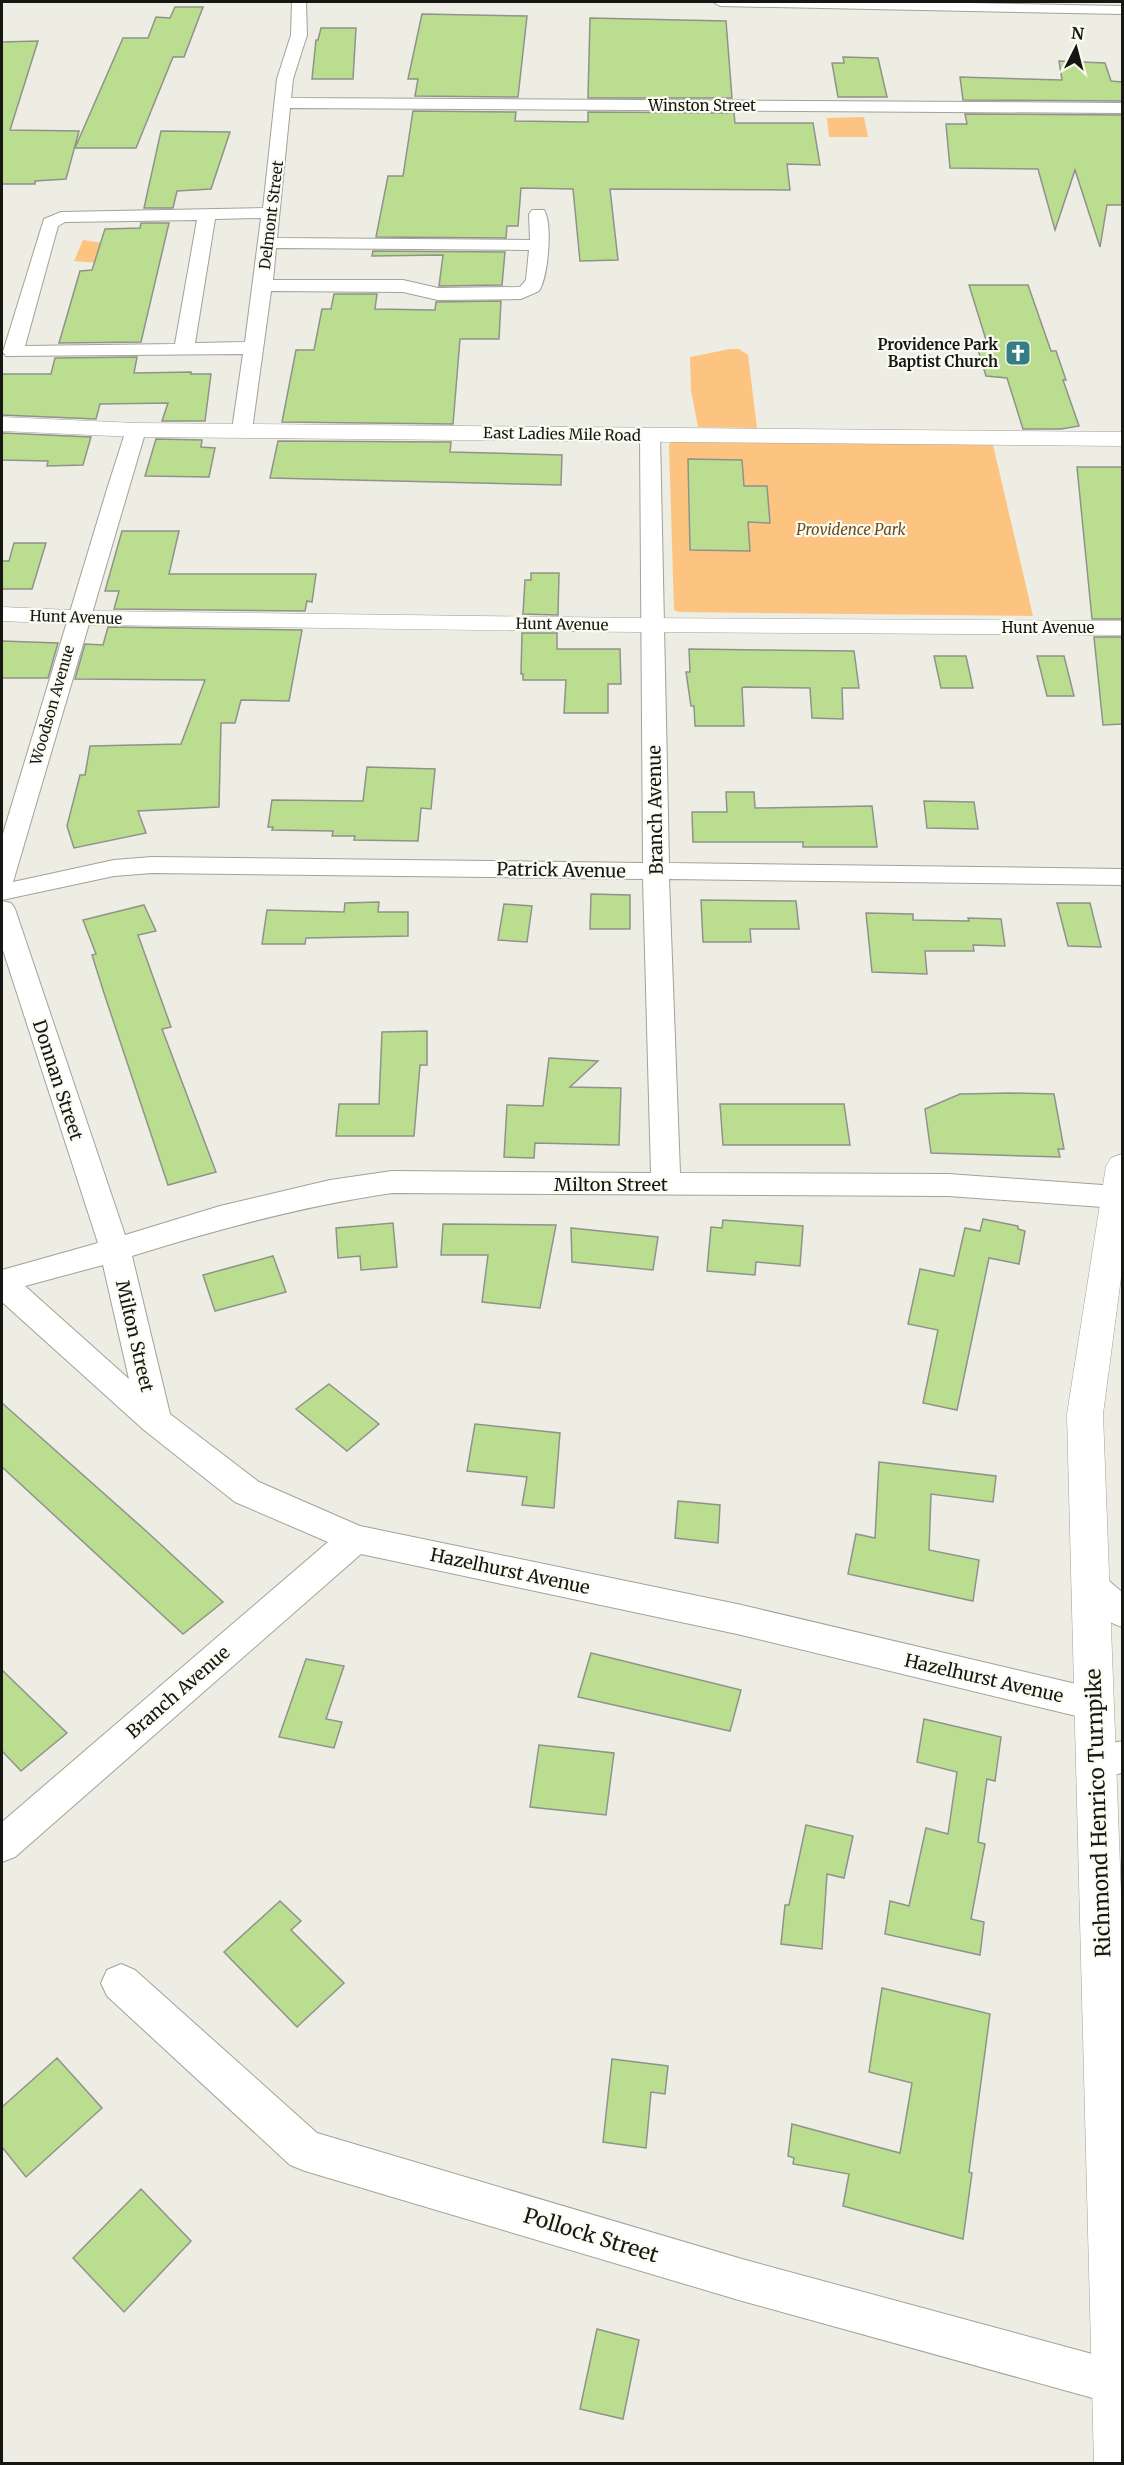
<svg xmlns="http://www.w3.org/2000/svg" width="1124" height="2465" viewBox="0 0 1124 2465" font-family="Merriweather,serif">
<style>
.green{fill:#fcc381}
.building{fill:#bbdd8f;stroke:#8f938b;stroke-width:1.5}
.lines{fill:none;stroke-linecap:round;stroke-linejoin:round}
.minor-casing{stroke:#a2a299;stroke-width:2}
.tertiary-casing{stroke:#a2a299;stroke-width:1}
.minor{fill:#fff;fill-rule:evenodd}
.tertiary{fill:#fff;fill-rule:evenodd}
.labels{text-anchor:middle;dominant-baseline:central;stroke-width:4.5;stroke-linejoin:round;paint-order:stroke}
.far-street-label{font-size:15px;fill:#161613;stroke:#fafbf1}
.far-poi-label{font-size:15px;font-weight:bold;fill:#161613;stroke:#fafbf1;text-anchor:end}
.far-park-label{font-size:15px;font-style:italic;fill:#6f4916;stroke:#fafbf1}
.street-label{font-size:18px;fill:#161613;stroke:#fafbf1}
.near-street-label{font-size:21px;fill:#161613;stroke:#fafbf1}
</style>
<rect width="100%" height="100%" fill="#edede3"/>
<path class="green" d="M864,117L868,137H829L827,118Z
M83,240L103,243L99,263L74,261Z
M730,349H739L748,355L757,428L698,427L691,391L690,357Z
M671,442L993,445L1033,616L679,612L674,610L669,445Z"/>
<path class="building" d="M175,7H203L184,57H173L136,148H75L123,38H148L156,17L170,18Z
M422,14L527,16L518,97L415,96L418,79H408Z
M590,18L726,21L732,98H588Z
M321,28H356L353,79H312L316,40H318Z
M38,41L10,130L79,131L66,179L35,181V184H2V42Z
M843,57L878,58L887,97H838L832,63H844Z
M1059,61L1105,63L1111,81L1122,82V101L963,100L960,77L1062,80Z
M413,111L516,112L515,121L588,122V112L734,113L735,123H813L820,165L787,164L790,190L610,189L618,260L580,261L573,189L521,188L518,226H507L506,238L376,237L388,176H403Z
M965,114L1122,115V205H1107L1100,247L1075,170L1055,230L1038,169L950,168L946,124H967Z
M161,131L230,132L211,189L177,191L173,208H144Z
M141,223H169L141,342L59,343L80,271L92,270L105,229L140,228Z
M373,251L505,252L502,285L439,286L443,255L372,256Z
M969,285H1028L1051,351H1056L1066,380H1063L1079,426L1061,429H1023L1007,378L986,376L976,343H987Z
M334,294H377L375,309L435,310L436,302L501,301L499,339H460L453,424L282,422L296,350H314L322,309H331Z
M137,357L134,373L191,372V374H211L205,421H162L168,403L100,404L96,419L2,415V374H51L55,358Z
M2,433L91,437L83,465L47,466L48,461L2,460Z
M156,439L202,440L201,447L215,448L209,477L145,476Z
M278,441L451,442L450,452L562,455L561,485L270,478Z
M688,459L742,460L744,486H767L770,523L748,522L750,551L690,550Z
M1077,467H1122V619H1092Z
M122,531H179L169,574H316L312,602L307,601L305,611L114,609L119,591H105Z
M14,543H46L32,589H2V561H9Z
M531,573H559L558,615L523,614L525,580H531Z
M108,627L302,630L289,701L241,700L235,723H221L219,807L138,811L146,833L74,848L67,826L80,775H85L90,746L181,744L205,680L75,679L85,644L103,645Z
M522,633H557V649H620L621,684H608V713H564L566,680H523V674H521Z
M1094,637H1122V724L1103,725Z
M2,641L58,643L48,678H2Z
M689,649L854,651L859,688H842L843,719L812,718L810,688L744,687L742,688L744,726H695L694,706H691L686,672H690Z
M934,656H966L973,688H941Z
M1037,656H1064L1074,696H1047Z
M367,767L435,769L431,809L421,808L418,841L354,840L355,836H332L333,831L272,830L273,827H268L272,800L363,801Z
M726,792H754L755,808L872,806L877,847H803V842H693L692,812H727Z
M924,801L974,802L978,829L927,828Z
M591,894L630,895V929H590Z
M701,900L796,901L799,929H750L751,942H703Z
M379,902L378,912H408V936L306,938L305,944H262L267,910L344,912L345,903Z
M1057,903H1090L1101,947L1068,946Z
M504,904L532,906L527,942L498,940Z
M144,905L156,931L138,935L171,1027L162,1029L216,1172L168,1185L104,993L92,955L96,954L83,920Z
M866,913L913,914V920L969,921L968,918L1001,919L1005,946L973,945L974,951H925L927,974L872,972Z
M427,1031V1065H420L414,1136H336L339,1104H379L382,1032Z
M549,1058L598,1061L570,1087L621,1088L619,1145L535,1143L534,1158L504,1157L507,1105L543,1106Z
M1011,1093L1054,1094L1064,1149H1058L1060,1157L931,1153L925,1109L960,1094Z
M720,1104H844L850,1145H723Z
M983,1219L1018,1226V1229L1025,1231L1019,1264L989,1258L957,1410L923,1403L938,1330L908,1324L920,1269L954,1276L965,1228L980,1231Z
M723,1220L803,1226L800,1266L756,1262L755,1275L707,1271L711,1227L722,1228Z
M393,1223L397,1267L361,1270L360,1256L338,1258L336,1228Z
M443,1224L556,1225L540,1308L482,1302L488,1255H441Z
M571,1228L658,1237L653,1270L572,1262Z
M273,1256L286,1292L215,1311L203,1275Z
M329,1384L379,1424L347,1451L296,1409Z
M2,1403L145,1530L223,1602L183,1634L2,1467Z
M475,1424L560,1433L554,1508L522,1505L527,1477L467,1471Z
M879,1462L996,1476L993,1502L931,1494L929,1550L979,1560L973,1601L848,1574L856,1534L875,1538Z
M678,1501L720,1505L718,1543L675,1538Z
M591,1653L741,1690L730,1731L578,1697Z
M306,1659L344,1666L326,1719L342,1722L334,1748L279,1737Z
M2,1670L67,1733L21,1771L2,1751Z
M924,1719L1001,1737L995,1781L987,1779L978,1842L985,1844L971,1919L984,1922L980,1955L885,1934L890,1901L909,1906L926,1828L948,1834L957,1772L917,1762Z
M539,1745L614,1753L606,1815L530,1807Z
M806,1825L853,1836L844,1878L827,1874L822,1949L781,1944L785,1905H789Z
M280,1901L301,1921L291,1930L344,1983L297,2027L224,1952Z
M882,1988L990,2014L969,2172L972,2173L963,2239L843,2206L849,2174L793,2164L794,2158L788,2156L792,2124L900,2153L912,2083L869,2072Z
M57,2058L102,2108L26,2177L2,2147V2107Z
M612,2059L668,2066L665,2094L651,2092L646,2148L603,2142Z
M141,2189L191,2241L124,2312L73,2258Z
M597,2329L639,2340L623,2419L580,2409Z"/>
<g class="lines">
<g class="minor-casing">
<path id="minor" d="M292,2H306L307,35L293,79L291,98L1122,103V113L290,108L277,238L530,240L529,214L532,210H544C553,224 548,277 539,291L521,299L438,300L403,292L271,291L252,430L249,434H235L232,430L243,354L6,356L3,352L44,219L61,212L263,208L277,79L291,35ZM261,218L245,342L195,343L215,219ZM197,220L175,344L25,346L58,226L65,222ZM276,248L529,250L526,280L520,287L438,288L403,280H273Z
M713,2H920L1122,6V14L720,6Z
M136,424L143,426L146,430L13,882L114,860L152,857L643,863L640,435L643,431H657L660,435L669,863L1122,869V885L669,879L680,1173L948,1174L1116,1186L1122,1188V1206L1116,1208L948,1196L392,1193C303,1206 218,1229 132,1256L170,1414L259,1482L360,1526L737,1604L1093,1688L1106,1693L1111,1704L1106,1715L1093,1720L737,1634L361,1554L15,1857L2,1862V1822L328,1542L235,1502L144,1430L2,1302V1270L98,1243L2,947V901L11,903L15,909L125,1235L220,1206L330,1180L392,1171L651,1173L643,879L152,873L114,876L2,900V837L108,486L126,430L129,426ZM103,1265L129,1379L25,1286Z
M1090,1570L1102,1575L1122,1592V1627C1103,1621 1082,1603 1073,1585L1078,1575Z
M1122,1741V1773L1095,1779L1082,1774L1077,1762L1082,1750Z
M121,1964L135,1970L317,2133L742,2259L1118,2361L1122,2363V2403L1118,2405L742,2301L305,2171L290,2165L107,1996L101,1983L107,1970Z"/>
</g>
<g class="tertiary-casing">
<path id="tertiary" d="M2,417L136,423L1122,432V446L136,437L2,431Z
M2,607L94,611L634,618L1122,621V635L634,632L94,625L2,621Z
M1122,1154V1270L1103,1414L1122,1919V2464H1094L1067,1414L1106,1166L1111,1158Z"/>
</g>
<use href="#minor" class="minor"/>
<use href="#tertiary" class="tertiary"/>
</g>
<defs>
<g id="church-square" transform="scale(1.35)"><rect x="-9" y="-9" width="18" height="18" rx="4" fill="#357d85" stroke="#fafbf1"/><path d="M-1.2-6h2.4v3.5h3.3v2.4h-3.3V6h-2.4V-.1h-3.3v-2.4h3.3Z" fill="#fff"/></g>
</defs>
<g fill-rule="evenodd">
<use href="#church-square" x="1018" y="353"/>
</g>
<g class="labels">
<g class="far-street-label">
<text x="702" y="105">Winston Street</text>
<text transform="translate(271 215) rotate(-83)">Delmont Street</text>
<text transform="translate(562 434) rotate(1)">East Ladies Mile Road</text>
<text transform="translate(76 617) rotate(2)">Hunt Avenue</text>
<text transform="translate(562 624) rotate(1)">Hunt Avenue</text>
<text x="1048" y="627">Hunt Avenue</text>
<text transform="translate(52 705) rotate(-74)">Woodson Avenue</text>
</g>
<g class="far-poi-label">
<text x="998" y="344">Providence Park<tspan x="998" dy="17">Baptist Church</tspan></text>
</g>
<g class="far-park-label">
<text x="851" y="529">Providence Park</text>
</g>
<g class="street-label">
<text transform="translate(655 810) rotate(-91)">Branch Avenue</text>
<text transform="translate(561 870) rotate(1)">Patrick Avenue</text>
<text transform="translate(58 1080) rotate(72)">Donnan Street</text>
<text x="611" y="1184">Milton Street</text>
<text transform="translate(135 1336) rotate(77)">Milton Street</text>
<text transform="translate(510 1571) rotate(12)">Hazelhurst Avenue</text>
<text transform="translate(984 1678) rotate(13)">Hazelhurst Avenue</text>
<text transform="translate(178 1692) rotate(-41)">Branch Avenue</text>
</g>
<g class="near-street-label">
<text transform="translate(1098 1813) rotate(-92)">Richmond Henrico Turnpike</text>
<text transform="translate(591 2235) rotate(17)">Pollock Street</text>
</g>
</g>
<rect width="1124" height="2465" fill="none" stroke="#161613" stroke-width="6"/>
<g transform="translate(1076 48) rotate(6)" stroke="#fafbf1" stroke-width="4.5" paint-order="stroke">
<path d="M0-4.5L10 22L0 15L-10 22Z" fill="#161613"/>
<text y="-9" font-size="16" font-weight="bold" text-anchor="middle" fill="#161613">N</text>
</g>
</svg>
